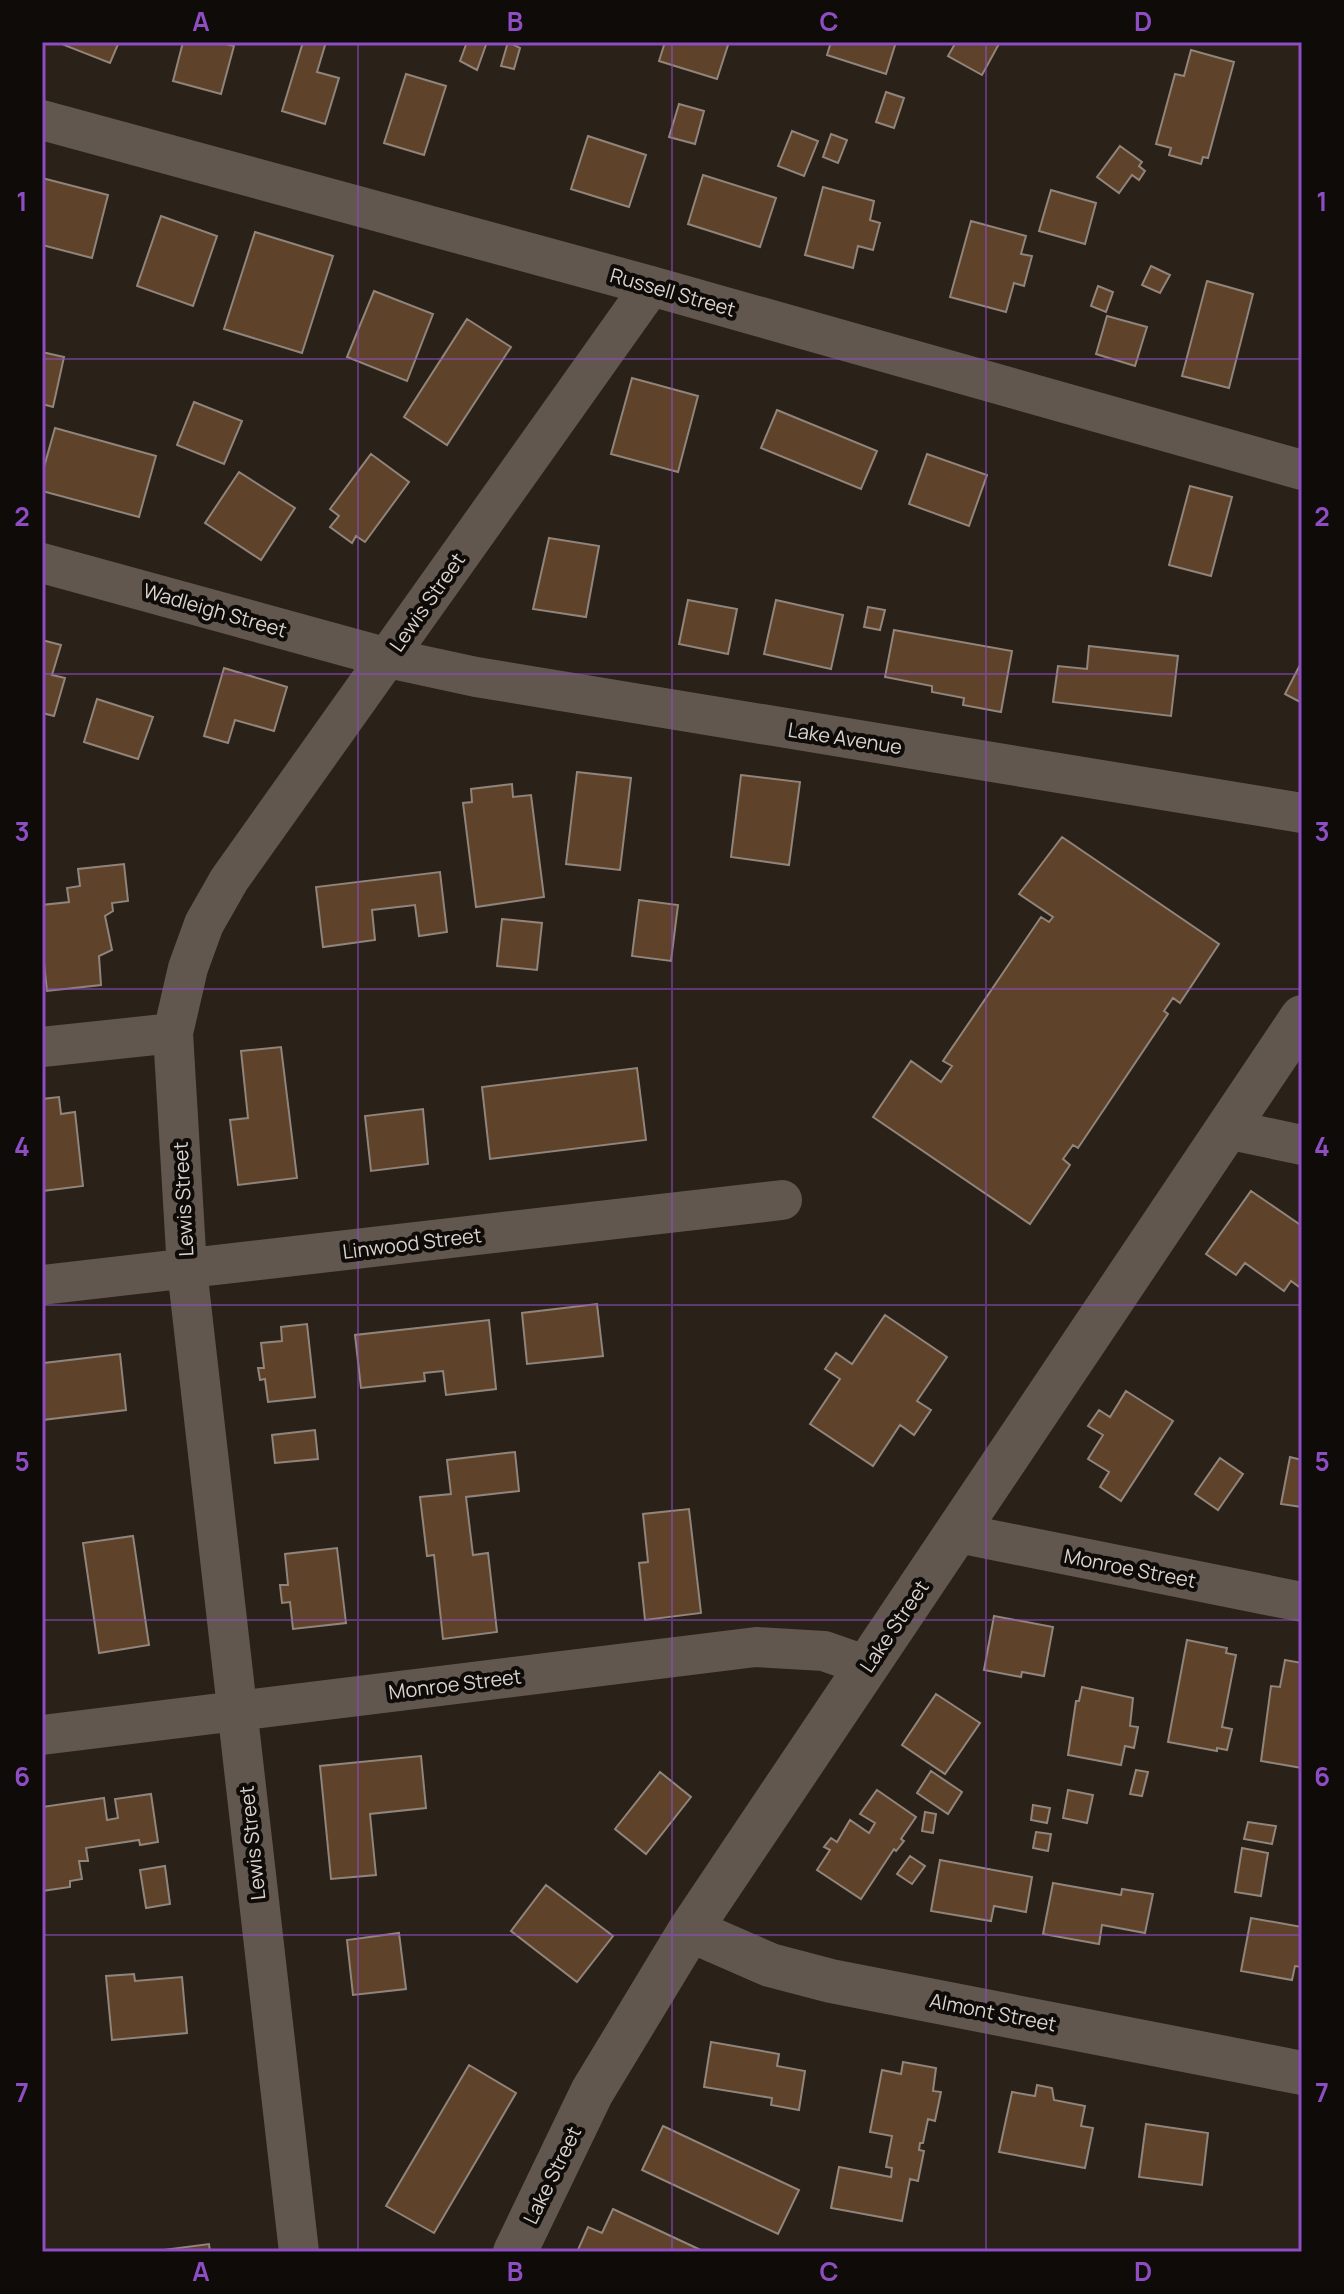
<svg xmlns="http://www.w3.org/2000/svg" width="1344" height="2294" viewBox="0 0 1344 2294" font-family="Manrope,sans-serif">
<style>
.building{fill:#5e432a;stroke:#90847b;stroke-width:2}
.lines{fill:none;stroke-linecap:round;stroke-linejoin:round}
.minor{stroke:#62574e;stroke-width:40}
.tertiary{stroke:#62574e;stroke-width:44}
.grid{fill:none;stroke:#8e4dc2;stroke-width:2;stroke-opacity:0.55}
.labels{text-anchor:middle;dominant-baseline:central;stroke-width:8;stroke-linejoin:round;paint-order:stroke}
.street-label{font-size:20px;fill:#dad3ce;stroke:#0f0b08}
.neatline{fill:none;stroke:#8e4dc2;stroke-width:3}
.grid-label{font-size:26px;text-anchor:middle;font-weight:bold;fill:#8e4dc2}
</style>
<rect width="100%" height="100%" fill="#2a2119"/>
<path class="building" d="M65,42H119L110,63L64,45Z
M183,42H217L234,46L221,94L173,81Z
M303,42H326L317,72L339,78L325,124L282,111Z
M467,42H487L477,70L460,61Z
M508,42L520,48L514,69L501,66Z
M665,42H729L717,79L659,61Z
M831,42H896L886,74L827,55Z
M956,42H1000L982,75L948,56Z
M1191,50L1234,62L1208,158L1203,157L1201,164L1169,155L1171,148L1156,144L1175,74L1184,76Z
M406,74L446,86L424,155L384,143Z
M886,92L904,98L894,128L876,122Z
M679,104L704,111L695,144L669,137Z
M792,131L818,141L804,176L778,166Z
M831,134L847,140L838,163L823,157Z
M588,136L646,155L629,207L571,189Z
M1120,146L1142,162L1139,166L1145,171L1139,180L1132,175L1119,193L1097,177Z
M703,175L776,198L760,247L688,224Z
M42,178L108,195L92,258L42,245Z
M823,187L874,201L870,220L880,223L873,250L858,246L853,268L805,255Z
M1051,190L1096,203L1085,244L1039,231Z
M161,216L217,236L193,306L137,286Z
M971,221L1026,236L1021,254L1032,256L1024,286L1014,283L1006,312L950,297Z
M255,232L333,256L302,353L224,329Z
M1151,266L1170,275L1160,293L1142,285Z
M1207,281L1253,294L1229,388L1182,376Z
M1098,286L1113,292L1106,312L1091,306Z
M374,291L433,314L407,381L347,357Z
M1107,316L1147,327L1135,366L1096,354Z
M467,319L511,347L447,445L404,417Z
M42,352L64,357L53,407L42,404Z
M632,378L698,396L678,472L611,454Z
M194,402L242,421L224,464L177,445Z
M777,410L877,451L861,489L761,448Z
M55,428L156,456L139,517L42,491V474Z
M371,454L409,482L365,542L356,536L352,543L330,527L339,516L330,509Z
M927,454L987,475L969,526L909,504Z
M239,472L295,508L261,560L205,523Z
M1190,486L1232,497L1211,576L1169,565Z
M549,538L599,546L586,617L533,609Z
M688,600L737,609L728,654L679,644Z
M776,600L843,615L831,669L764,654Z
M868,607L885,610L880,630L864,627Z
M894,630L1012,651L1001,712L963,705L964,698L932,692V686L885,677Z
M42,640L61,645L52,675L65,678L54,716L42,713Z
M1089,646L1178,656L1171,716L1053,702L1058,666L1087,669Z
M1302,661V703L1285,694Z
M224,668L287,687L274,731L235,720L228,743L204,736Z
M97,699L153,717L138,759L84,742Z
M577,772L631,778L620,870L566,864Z
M741,775L800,782L789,865L731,857Z
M512,784L513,797L531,795L544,897L476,907L463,803L472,802L471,789Z
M1062,837L1219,944L1180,1003L1173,998L1164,1011L1168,1014L1078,1148L1073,1145L1063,1159L1070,1165L1030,1224L873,1117L911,1061L941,1082L952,1066L943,1061L1041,917L1049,922L1053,917L1019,894Z
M124,864L128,901L112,903L113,911L105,916L112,950L99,956L101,985L47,991L42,944V905L69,902L67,888L80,886L78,869Z
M440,872L447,932L419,936L415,905L372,910L375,940L323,947L316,887Z
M639,900L678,905L671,961L632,956Z
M502,919L542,923L537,970L497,966Z
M281,1047L297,1178L238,1185L230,1120L248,1118L241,1051Z
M637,1068L646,1140L490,1159L482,1087Z
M59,1097L61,1114L75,1112L83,1186L42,1191V1099Z
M423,1109L428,1164L371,1171L365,1116Z
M1251,1191L1302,1226V1289L1291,1281L1284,1291L1245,1263L1236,1275L1206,1254Z
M597,1304L603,1356L527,1364L522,1313Z
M885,1315L947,1357L917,1401L931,1410L914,1435L900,1425L873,1466L810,1424L840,1379L825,1369L836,1353L852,1364Z
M489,1320L496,1389L446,1395L443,1371L424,1373L425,1381L361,1388L355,1335Z
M307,1324L315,1397L268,1402L265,1379L260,1380L258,1368H264L261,1343L282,1341L281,1327Z
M120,1354L126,1410L42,1420L44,1363Z
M1126,1391L1173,1421L1121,1501L1100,1487L1109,1472L1088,1459L1103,1435L1088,1426L1099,1410L1110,1417Z
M315,1430L318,1459L275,1463L272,1435Z
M515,1452L519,1491L466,1497L473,1555L488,1553L497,1632L443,1639L434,1555L427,1556L420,1497L451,1494L447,1460Z
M1290,1457L1302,1460V1507L1281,1504Z
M1220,1458L1243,1474L1218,1510L1195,1494Z
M689,1509L701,1613L645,1620L639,1563L648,1562L643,1514Z
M133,1536L149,1645L99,1653L83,1543Z
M337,1548L346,1623L293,1629L290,1602L282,1603L280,1585H288L285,1554Z
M994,1616L1053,1627L1044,1676L1022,1672L1021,1677L984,1670Z
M1187,1640L1227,1648L1226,1653L1236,1655L1222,1727L1232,1729L1227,1750L1217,1748V1751L1168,1742Z
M1285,1660L1302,1663V1768L1261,1761L1271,1686L1280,1687Z
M1082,1687L1133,1698L1130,1726L1138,1727L1134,1748L1125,1746L1121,1765L1068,1755L1076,1701H1079Z
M936,1694L980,1723L945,1774L902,1745Z
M421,1756L426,1808L370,1814L376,1875L331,1879L320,1766Z
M1136,1770L1148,1772L1142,1796L1130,1794Z
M931,1771L962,1792L948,1814L917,1793Z
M660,1772L691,1797L646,1854L615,1829Z
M877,1790L916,1817L901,1839L904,1841L896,1851L894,1849L861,1899L817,1870L830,1850L824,1847L831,1838L837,1842L850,1820L869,1833L875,1823L860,1814Z
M1068,1790L1093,1795L1087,1823L1063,1818Z
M151,1794L158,1842L140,1845L139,1840L86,1848L88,1861H79L82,1879L70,1881V1887L42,1891V1807L104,1798L107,1820L118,1818L115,1799Z
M1033,1805L1050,1808L1047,1823L1031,1820Z
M925,1812L936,1814L933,1833L922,1831Z
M1248,1822L1276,1826L1272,1844L1244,1839Z
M1036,1832L1051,1834L1048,1851L1033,1848Z
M1242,1848L1268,1853L1261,1896L1235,1892Z
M910,1856L925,1866L912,1884L897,1874Z
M940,1860L1032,1877L1026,1912L994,1906L991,1921L931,1911Z
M165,1866L170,1904L146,1908L140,1870Z
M1053,1883L1121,1895L1122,1889L1153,1894L1145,1933L1102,1925L1099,1944L1043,1934Z
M546,1885L613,1936L577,1982L511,1931Z
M1251,1918L1302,1927V1967L1295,1966L1292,1980L1241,1971Z
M399,1933L406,1989L353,1995L347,1940Z
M134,1974L135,1981L182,1977L187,2033L112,2040L106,1976Z
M711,2042L779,2054L777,2066L805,2071L799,2110L771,2105L772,2098L704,2087Z
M903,2062L936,2068L933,2091L941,2092L935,2121L928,2119L923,2143H920L919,2150L924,2151L918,2181L910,2179L902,2221L831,2208L839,2167L891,2177L892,2168L886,2167L892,2136L870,2132L882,2070L901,2074Z
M469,2065L516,2093L434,2233L386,2206Z
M1037,2085L1052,2088L1054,2100L1085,2106L1081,2126L1093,2128L1085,2168L999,2152L1012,2092L1035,2096Z
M1146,2124L1208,2133L1202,2185L1139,2177Z
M663,2126L799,2190L778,2234L642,2170Z
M613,2209L705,2252H577L588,2227L602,2233Z
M209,2244L210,2252H148Z"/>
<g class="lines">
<path class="minor" d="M42,120L651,286L1302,470
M42,563L388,658L476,677L1302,813
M42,1047L173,1033
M1226,1129L1302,1145
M42,1285L782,1200
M958,1533L1302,1602
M42,1735L756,1647L824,1651L867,1666
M299,2252L187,1269L173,1033L188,968L204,924L229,880L651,286"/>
<path class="tertiary" d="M690,1930L770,1965L831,1981L1302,2073
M515,2252L592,2092L690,1930L1302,1017"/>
</g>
<path class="grid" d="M358,42V2252M672,42V2252M986,42V2252M42,359H1302M42,674H1302M42,989H1302M42,1305H1302M42,1620H1302M42,1935H1302"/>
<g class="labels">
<g class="street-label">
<text transform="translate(673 292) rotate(16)">Russell Street</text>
<text transform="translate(427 602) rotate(-55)">Lewis Street</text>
<text transform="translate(215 610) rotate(16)">Wadleigh Street</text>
<text transform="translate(845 738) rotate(9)">Lake Avenue</text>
<text transform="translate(183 1199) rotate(-93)">Lewis Street</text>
<text transform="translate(412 1243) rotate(-7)">Linwood Street</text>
<text transform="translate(1130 1568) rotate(11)">Monroe Street</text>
<text transform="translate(894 1626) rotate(-56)">Lake Street</text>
<text transform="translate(455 1684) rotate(-7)">Monroe Street</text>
<text transform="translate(252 1843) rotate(-96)">Lewis Street</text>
<text transform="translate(993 2012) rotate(11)">Almont Street</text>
<text transform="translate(552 2175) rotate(-64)">Lake Street</text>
</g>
</g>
<rect width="1344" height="2294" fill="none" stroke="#0f0b08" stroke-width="88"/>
<rect x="44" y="44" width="1256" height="2206" class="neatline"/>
<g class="grid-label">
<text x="201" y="31">A</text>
<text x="515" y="31">B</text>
<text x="829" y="31">C</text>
<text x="1143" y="31">D</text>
<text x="22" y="211">1</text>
<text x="1322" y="211">1</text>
<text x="22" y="526">2</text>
<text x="1322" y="526">2</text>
<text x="22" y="841">3</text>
<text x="1322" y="841">3</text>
<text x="22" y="1156">4</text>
<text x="1322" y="1156">4</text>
<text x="22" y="1471">5</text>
<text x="1322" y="1471">5</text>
<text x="22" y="1786">6</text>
<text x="1322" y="1786">6</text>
<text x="22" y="2102">7</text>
<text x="1322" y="2102">7</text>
<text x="201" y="2281">A</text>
<text x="515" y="2281">B</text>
<text x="829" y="2281">C</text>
<text x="1143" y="2281">D</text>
</g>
</svg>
